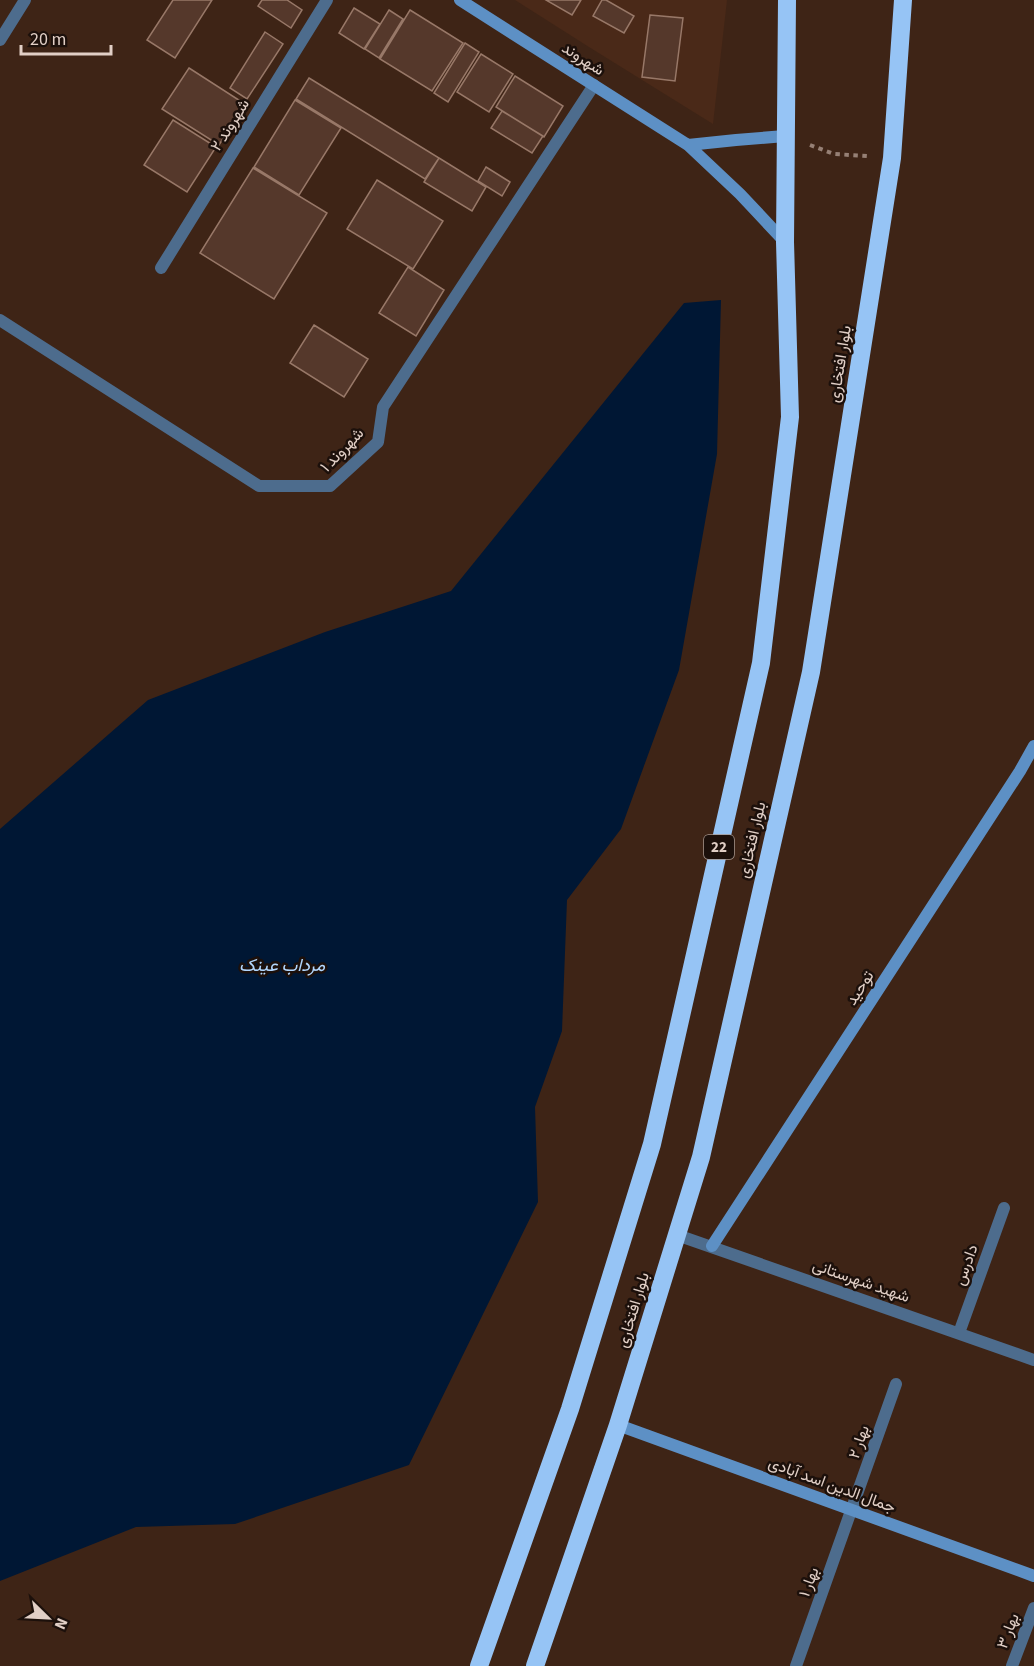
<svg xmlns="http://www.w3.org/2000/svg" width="1034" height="1666" viewBox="0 0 1034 1666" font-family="'Source Sans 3',Vazirmatn,sans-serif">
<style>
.built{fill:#4a2918}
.water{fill:#001734}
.building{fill:#55382b;stroke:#987868;stroke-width:1.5}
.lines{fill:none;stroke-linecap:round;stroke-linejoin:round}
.path{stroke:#968075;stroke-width:4;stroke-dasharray:4.5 4.5;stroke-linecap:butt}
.street{stroke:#4d6c8d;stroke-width:12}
.secondary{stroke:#5d90c5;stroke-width:12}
.highway{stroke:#96c4f5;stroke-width:18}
.labels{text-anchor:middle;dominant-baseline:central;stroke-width:5;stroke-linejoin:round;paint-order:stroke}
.shield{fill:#1c100b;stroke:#a6968e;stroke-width:1.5}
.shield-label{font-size:15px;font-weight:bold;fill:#e1cfc6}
.street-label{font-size:16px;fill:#e1cfc6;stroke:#1c100b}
.water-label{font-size:18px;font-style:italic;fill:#b1d6fd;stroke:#1c100b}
</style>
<rect width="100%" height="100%" fill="#3e2416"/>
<path class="built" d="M515,0H727L713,124L589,47Z"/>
<path class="water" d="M721,300L717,454L679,670L621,829L567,900L562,1031L535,1107L538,1202L409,1465L235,1524L136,1527L0,1581V829L148,700L325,632L451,591L684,303Z"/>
<path class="building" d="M173,0H212L175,58L147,40Z
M262,0H287L302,10L291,28L258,6Z
M546,0H581L572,15Z
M602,0H606L634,16L624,33L593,16Z
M354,8L380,24L364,49L339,33Z
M389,10L403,19L379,58L365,49Z
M410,10L463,43L432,91L380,59Z
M650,15L683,18L675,81L642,77Z
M265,32L283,44L247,99L230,88Z
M465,43L479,52L448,102L434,93Z
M481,54L513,74L489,112L457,92Z
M189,68L245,104L219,145L162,109Z
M515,76L563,106L544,137L496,107Z
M309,78L439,158L425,179L296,99Z
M295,100L341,128L299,195L254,167Z
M502,111L543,136L532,153L491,128Z
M173,120L216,147L187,192L144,165Z
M439,158L486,187L472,211L424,182Z
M486,167L510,182L502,196L478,181Z
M253,168L327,213L274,299L200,253Z
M377,180L443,221L413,269L347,229Z
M408,267L444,290L416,336L379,313Z
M314,325L368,359L344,397L290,363Z"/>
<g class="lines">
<path class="path" d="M810,145L834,154L867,156"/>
<path class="street" d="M0,40L25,0
M161,268L327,0
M0,320L259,486H330L378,442L383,407L594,85
M677,1235L1034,1360
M959,1333L1004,1208
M796,1666L896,1384
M1012,1666L1034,1608"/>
<path class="secondary" d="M460,0L688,145L740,194L785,242
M688,145L736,140L785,136
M712,1246L1020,771L1034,746
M618,1425L1034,1576"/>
<path class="highway" d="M479,1666L570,1409L652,1144L761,663L790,417L785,242L787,0
M535,1666L618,1425L701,1157L811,672L892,158L903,0"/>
</g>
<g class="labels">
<rect class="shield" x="704" y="835" width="30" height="24" rx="4.5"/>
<g class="shield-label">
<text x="719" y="847">22</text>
</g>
<g class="street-label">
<text transform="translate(583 59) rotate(33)">شهروند</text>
<text transform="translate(230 125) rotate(-58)">شهروند ۲</text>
<text transform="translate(840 364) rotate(-81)">بلوار افتخاری</text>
<text transform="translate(342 450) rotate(-46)">شهروند ۱</text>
<text transform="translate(752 840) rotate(-77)">بلوار افتخاری</text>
<text transform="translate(860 988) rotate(-57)">توحید</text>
<text transform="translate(966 1265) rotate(-70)">دادرس</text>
<text transform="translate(861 1281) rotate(19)">شهید شهرستانی</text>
<text transform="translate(633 1310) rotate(-73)">بلوار افتخاری</text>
<text transform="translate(859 1442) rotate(-71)">بهار ۲</text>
<text transform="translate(832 1485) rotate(20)">جمال الدین اسد آبادی</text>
<text transform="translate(809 1582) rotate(-70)">بهار ۱</text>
<text transform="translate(1008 1631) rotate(-69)">بهار ۳</text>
</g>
<g class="water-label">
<text x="282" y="965">مرداب عینک</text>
</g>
</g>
<g transform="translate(48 1618) rotate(114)" stroke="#1c100b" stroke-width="4.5" paint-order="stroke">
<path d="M0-4.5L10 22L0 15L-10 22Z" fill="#e1cfc6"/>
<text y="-9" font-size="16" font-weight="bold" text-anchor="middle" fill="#e1cfc6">N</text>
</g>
<path d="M21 45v9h90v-9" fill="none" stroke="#e1cfc6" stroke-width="3"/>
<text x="30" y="45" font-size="18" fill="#e1cfc6" stroke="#1c100b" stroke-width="4.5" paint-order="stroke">20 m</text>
</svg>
